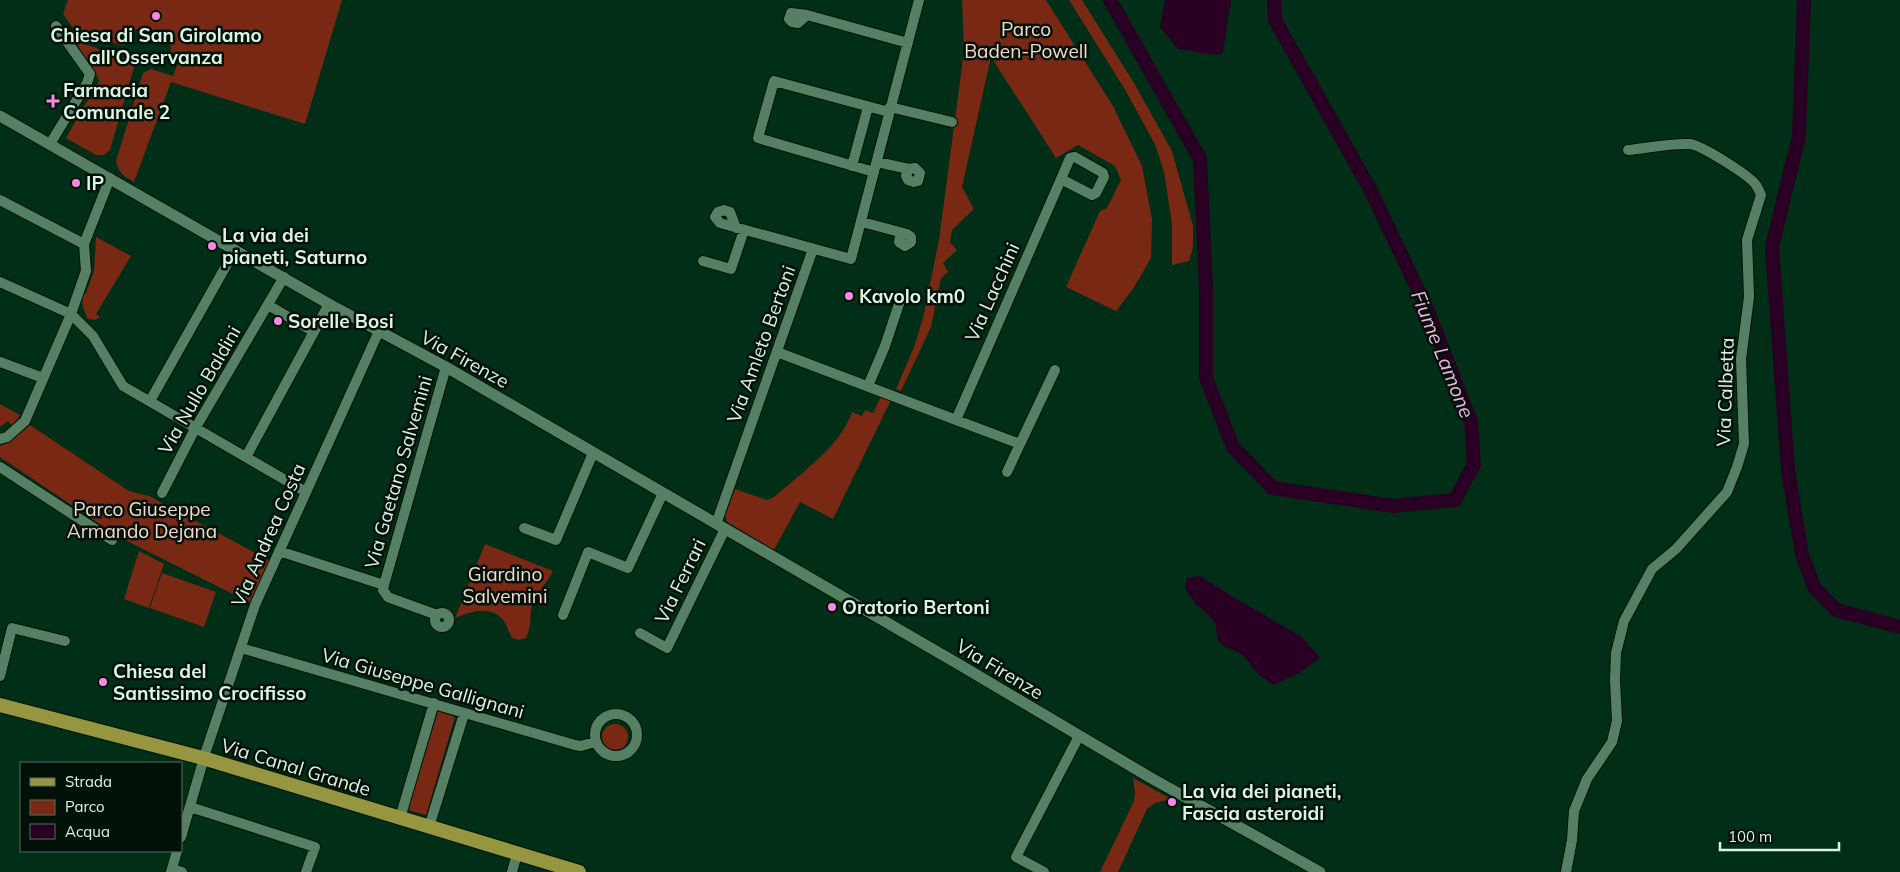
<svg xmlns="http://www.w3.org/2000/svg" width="1900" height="872" viewBox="0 0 1900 872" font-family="Mulish,sans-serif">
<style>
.green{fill:#792813}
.water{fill:#290023}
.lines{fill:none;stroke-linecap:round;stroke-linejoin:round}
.river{stroke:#290023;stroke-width:14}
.minor-casing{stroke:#011307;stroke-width:12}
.tertiary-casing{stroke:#011307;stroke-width:13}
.primary-casing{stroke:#011307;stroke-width:16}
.minor{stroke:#558064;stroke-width:10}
.tertiary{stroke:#558064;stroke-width:11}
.primary{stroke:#969641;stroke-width:14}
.poi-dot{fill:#fc86e4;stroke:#031208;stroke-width:2}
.labels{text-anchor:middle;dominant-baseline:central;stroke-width:5;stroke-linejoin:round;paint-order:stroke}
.park-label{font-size:19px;fill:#f6d8d0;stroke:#031208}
.poi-label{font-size:19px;font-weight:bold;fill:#ddf4e4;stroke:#031208;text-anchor:start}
.street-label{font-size:19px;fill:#ddf4e4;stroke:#031208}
.water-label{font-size:20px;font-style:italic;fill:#f7b2e7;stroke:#031208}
</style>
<rect width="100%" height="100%" fill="#012e16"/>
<path class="green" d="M68,0H342L305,124L171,82L134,182C124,176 118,173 116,161L143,73L151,69L173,76L178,63L168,60C170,54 172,49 170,44C166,32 135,22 127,35C125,38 125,43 123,46L75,31L63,14Z
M962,0H1046L1113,106L1142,166L1152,219L1151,258L1133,289L1116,311L1066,287L1100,211L1107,208L1121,180L1115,166L1078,145L1056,158L991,57L962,187L974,209L952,230L950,242L957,250L943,263L948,272L941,278L931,327L901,391L896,389L914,347L923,318L939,240L964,51Z
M1069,0H1082L1134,83L1172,151L1193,226V247L1189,261L1172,265V224L1164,172L1155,144L1124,88Z
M74,40L131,61L134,67L110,150L104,155H96L66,138L99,81L96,73Z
M96,237L131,256L96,314L100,317L95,320L88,319C83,309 81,303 83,292L86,293L94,271Z
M881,396L891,400L833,519L800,502L774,550L727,522L725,515L735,489L767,500L774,497C801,473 840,447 852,412L862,416L865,410L873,413Z
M0,404L20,415L12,426L8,421L0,427Z
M30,425L129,491L149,496L274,563L255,605L119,537L0,457V446L10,442Z
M485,544L553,571C547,584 533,596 531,610C530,620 531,628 526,638L519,640L512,638C509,633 508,628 505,623C493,604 472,611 455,618Z
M139,551L164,564L149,608L124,599Z
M162,573L216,592L204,627L150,608Z
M438,711L455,717L426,815L408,810Z
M602 737a13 13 0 1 1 26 0a13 13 0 1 1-26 0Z
M1133,778L1171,799L1155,803L1147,809L1118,872H1100L1134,801L1135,793Z"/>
<path class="water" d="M1165,0H1231L1223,52L1218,55L1178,49L1160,27Z
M1200,576L1233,597L1302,637L1320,658L1299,673L1273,685L1257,673L1243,655L1222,645L1218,640L1215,623L1207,613L1197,606L1185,588L1187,578Z"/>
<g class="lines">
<path class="river" d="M1110,0L1200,159L1206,288V378L1233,447L1273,488L1393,506L1455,500L1474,464L1471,422L1428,311L1370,189L1275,20L1274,0
M1804,0L1799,136L1772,247L1788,471L1802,554L1814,587L1836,610L1900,627"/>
<g class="minor-casing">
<path id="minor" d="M807,15L798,23L792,22L789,19L791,13L807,15L908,43
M890,107L952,122
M50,144L87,83L90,74L56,26
M877,162L909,169L915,168L920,173L918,181L914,182L908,180L906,176L909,169
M852,166L868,107
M874,172L758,138L774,81L889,112
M0,200L84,244
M862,222L907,234L911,237V242L905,246L899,242L900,237L904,234
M736,228L730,212L724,210L718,212L715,217L720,223L851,259L919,0
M703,261L731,269L744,230
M0,282L71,314L93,336L123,386L306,492
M268,305L314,332
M777,352L956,420L1061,179L1070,158L1075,157L1103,173L1104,177L1096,193L1092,195L1061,179
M0,362L43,378
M868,386L885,346L899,304
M150,401L235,250
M956,420L1020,444L1007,472
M0,439L7,437L25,421L71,314L86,271L84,244L110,178
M1020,444L1055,370
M246,457L329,304
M0,467L112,540
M162,493L196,427L284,277
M716,524L813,249
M524,528L556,540L593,453
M279,551L384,585L446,367
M384,585L383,590L388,597L393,599L437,615
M435 620a7 7 0 1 1 14 0a7 7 0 1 1-14 0Z
M563,615L588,552L628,568L663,493
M640,633L667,648L725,529
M241,648L575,745L581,746L595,742
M0,676L12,628L65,641
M595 735a21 21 0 1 1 42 0a21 21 0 1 1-42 0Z
M190,807L315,847L306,872
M400,818L434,703
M429,827L464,714
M181,837L206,751L255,605L379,331
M172,869L182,872
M171,872L177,851
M512,872L517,854
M1044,872L1016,857L1079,736
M1566,872L1572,840L1574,811L1587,779L1612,742L1617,721L1615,680L1616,653L1624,621L1652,569L1676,549L1727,492L1737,467L1744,444L1741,359L1749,297L1747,240L1761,195C1760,192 1758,188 1756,185C1749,175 1701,145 1690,144C1670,143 1648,148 1628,150"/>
</g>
<g class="tertiary-casing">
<path id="tertiary" d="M0,116L329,304L446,367L960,665L1151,778L1320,872"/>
</g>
<g class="primary-casing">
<path id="primary" d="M0,705L203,758L579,872"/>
</g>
<use href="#minor" class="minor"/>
<use href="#tertiary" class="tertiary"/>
<use href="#primary" class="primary"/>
</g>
<g class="poi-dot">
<circle cx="156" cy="16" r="5"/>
<path d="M50.5 93.5h5v5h5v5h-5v5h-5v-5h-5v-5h5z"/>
<circle cx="76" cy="183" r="5"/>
<circle cx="212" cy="246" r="5"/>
<circle cx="849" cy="296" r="5"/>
<circle cx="278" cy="321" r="5"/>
<circle cx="832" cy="607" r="5"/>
<circle cx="103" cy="682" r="5"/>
<circle cx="1172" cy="802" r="5"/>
</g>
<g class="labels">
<g class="park-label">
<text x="1026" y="29">Parco<tspan x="1026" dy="22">Baden-Powell</tspan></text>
<text x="142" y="509">Parco Giuseppe<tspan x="142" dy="22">Armando Dejana</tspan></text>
<text x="505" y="574">Giardino<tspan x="505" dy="22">Salvemini</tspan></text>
</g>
<g class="poi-label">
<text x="156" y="35" text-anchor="middle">Chiesa di San Girolamo<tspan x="156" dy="22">all'Osservanza</tspan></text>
<text x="63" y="90">Farmacia<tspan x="63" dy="22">Comunale 2</tspan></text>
<text x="86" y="183">IP</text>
<text x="222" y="235">La via dei<tspan x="222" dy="22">pianeti, Saturno</tspan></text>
<text x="859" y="296">Kavolo km0</text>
<text x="288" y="321">Sorelle Bosi</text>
<text x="842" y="607">Oratorio Bertoni</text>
<text x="113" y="671">Chiesa del<tspan x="113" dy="22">Santissimo Crocifisso</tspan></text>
<text x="1182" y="791">La via dei pianeti,<tspan x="1182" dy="22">Fascia asteroidi</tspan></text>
</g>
<g class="street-label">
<text transform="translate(992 292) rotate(-66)">Via Lacchini</text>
<text transform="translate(761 344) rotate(-70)">Via Amleto Bertoni</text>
<text transform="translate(465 359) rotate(29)">Via Firenze</text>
<text transform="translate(199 390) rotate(-60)">Via Nullo Baldini</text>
<text transform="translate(1725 392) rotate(-88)">Via Calbetta</text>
<text transform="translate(398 472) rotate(-74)">Via Gaetano Salvemini</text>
<text transform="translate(268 535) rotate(-66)">Via Andrea Costa</text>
<text transform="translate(680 581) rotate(-64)">Via Ferrari</text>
<text transform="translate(1000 669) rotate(31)">Via Firenze</text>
<text transform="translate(423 683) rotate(16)">Via Giuseppe Gallignani</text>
<text transform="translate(296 767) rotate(17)">Via Canal Grande</text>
</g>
<g class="water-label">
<text transform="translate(1443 354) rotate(68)">Fiume Lamone</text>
</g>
</g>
<rect x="20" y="762" width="162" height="90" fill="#031208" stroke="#5a6c60"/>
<rect x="30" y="778" width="25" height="8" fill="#969641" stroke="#5a6c60"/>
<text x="65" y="787" font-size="15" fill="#ddf4e4">Strada</text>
<rect x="30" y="800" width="25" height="15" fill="#792813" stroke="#5a6c60"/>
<text x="65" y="812" font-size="15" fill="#ddf4e4">Parco</text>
<rect x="30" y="824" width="25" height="15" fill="#290023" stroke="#5a6c60"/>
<text x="65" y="837" font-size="15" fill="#ddf4e4">Acqua</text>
<path d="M1720 842v8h119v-8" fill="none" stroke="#ddf4e4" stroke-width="2.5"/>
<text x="1728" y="842" font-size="15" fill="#ddf4e4" stroke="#031208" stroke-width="4" paint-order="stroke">100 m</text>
</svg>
